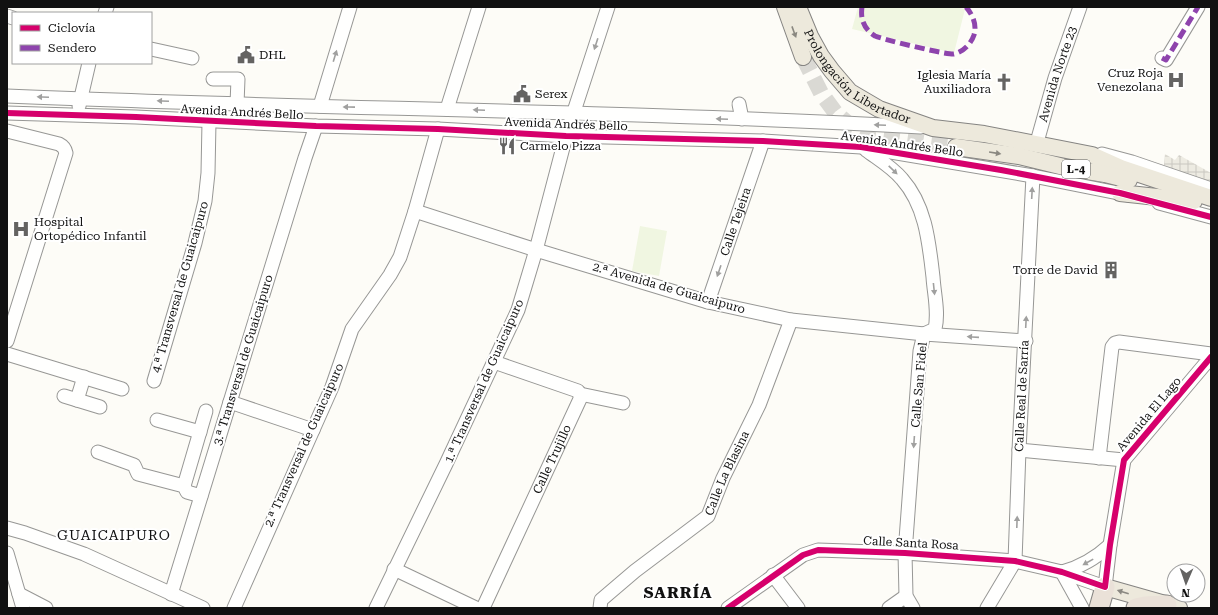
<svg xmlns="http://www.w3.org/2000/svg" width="1218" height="615" viewBox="0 0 1218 615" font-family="'Roboto Serif',serif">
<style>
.pitch{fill:#f0f6e1}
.plaza{fill:url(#plaza-grid)}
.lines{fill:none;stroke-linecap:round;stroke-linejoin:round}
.major-tunnel{stroke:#dad9d4;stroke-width:16;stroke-dasharray:16 8;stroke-linecap:butt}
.minor-casing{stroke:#979795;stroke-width:15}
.major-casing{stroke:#858482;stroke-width:18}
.highway-casing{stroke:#858482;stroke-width:21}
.minor{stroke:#fffffe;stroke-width:13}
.major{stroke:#ede9dc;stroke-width:16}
.highway{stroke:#eae1d8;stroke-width:19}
.quiet{stroke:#8e44ad;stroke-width:5;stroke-dasharray:10 5;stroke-linecap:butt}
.cycleway-casing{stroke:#fff;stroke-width:8}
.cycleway{stroke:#d6006c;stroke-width:6}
.oneway{fill:#8a8881}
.oneway2{fill:#a0a09f}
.labels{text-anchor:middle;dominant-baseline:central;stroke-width:4;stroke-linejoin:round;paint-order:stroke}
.shield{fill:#fff;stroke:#585858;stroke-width:1}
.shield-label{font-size:11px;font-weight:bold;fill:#111}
.poi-label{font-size:12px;fill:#111;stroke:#fff;text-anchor:start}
.street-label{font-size:12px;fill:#111;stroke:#fff}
.quarter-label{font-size:14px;letter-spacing:1px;fill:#111;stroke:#fff}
.district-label{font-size:16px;font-weight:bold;letter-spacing:1px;fill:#111;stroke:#fff}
</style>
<defs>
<pattern id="plaza-grid" width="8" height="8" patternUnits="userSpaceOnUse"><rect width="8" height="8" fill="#edebe2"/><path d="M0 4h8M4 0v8" fill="none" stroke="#cac8c1"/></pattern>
</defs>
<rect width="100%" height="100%" fill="#fdfcf7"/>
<path class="pitch" d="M858,7H955L965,9L954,53L852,29Z
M640,226L667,231L659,276L632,271Z"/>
<path class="plaza" d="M1165,154L1175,160L1179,155L1211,173V182L1183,173L1164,165Z"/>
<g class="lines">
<path class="major-tunnel" d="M803,57L821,93L835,112L853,128L870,135L956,147"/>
<g class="minor-casing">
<g id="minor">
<path d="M105,13L107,7"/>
<path d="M7,16L13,18"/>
<path d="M151,49L192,58"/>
<path d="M1162,58L1166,60L1198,7"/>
<path d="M213,79H238L237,104"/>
<path d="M7,96C311,109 616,110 921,127"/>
<path d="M739,104L742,119"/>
<path d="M79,106L89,63"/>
<path d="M320,106L350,7"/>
<path d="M447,109L479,7"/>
<path d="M7,113L136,117L316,126L438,129L566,136L763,141L861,147L1033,176L1128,195"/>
<path d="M7,131L59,144C63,146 65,148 66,153L7,341"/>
<path id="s1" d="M1037,142L1055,78L1080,7"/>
<path d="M866,150C878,159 892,167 902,179C926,206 929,243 933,277C934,294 939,312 935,329L924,334L920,351L905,553L906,596L913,608"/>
<path d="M1102,154L1132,162L1211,189"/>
<path d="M1159,203L1211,217"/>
<path d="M415,211L536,250L708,302L791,320L924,334L1026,341"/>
<path id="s2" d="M708,302L763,141"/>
<path d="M7,354L122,389"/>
<path d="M494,362L578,391L580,394"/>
<path d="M154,381L195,243L205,201L208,173L209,122"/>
<path d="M580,394L623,403"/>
<path d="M64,396L100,407"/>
<path d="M77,400L84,377"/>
<path d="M230,402L313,430"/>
<path d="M157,420L200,432"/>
<path d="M1019,450L1124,460"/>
<path d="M98,452L134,465L138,474L184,486L187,492L201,496"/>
<path d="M1099,458L1112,347L1115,343L1119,342L1211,354"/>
<path d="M184,486L206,411"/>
<path d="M7,528L25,533L84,554L203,608"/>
<path d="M7,553L23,608"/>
<path d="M394,569L476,608"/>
<path d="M1062,572C1081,567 1096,558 1110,545"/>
<path d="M1062,572L1082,608"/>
<path d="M773,575L798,608"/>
<path d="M19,594L46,608"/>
<path d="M171,594L305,158L316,126"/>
<path d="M234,608L332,387L352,329L390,275L400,257L415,211L438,129"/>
<path d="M376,608L446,464L518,310L536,250L566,136L608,7"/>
<path id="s3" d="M483,608L580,399V394"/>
<path id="s4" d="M600,608L601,600L635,571L708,516L723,478L759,405L791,320"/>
<path d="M728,608L803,555L818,550L905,553L1015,561L1062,572L1105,587L1110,545L1124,460L1211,357"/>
<path d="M889,608L906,596"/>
<path id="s5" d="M987,608L1015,561L1019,450L1033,176"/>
</g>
</g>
<g class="major-casing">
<g id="major">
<path d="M785,7L803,57"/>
<path id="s6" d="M798,7L810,36L821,56L832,71L850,92L879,109L933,128L984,134L1092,155L1121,168L1211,198"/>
<path d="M956,147L1019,156L1064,167L1105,174L1129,180"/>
<path d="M1120,193L1194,201"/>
<path d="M1105,587L1179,608"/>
</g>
</g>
<g class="highway-casing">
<path id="highway" d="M1099,608L1105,587
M1136,608L1145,606L1167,605"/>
</g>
<use href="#minor" class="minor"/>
<use href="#major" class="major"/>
<use href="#highway" class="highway"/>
<path class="quiet" d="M862,7C860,20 865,30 875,36C885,40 947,55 954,54C963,52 971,44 974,35C977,25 973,15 966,7
M1162,58L1166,60L1198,7"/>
<g class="cycleway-casing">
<path id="cycleway" d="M7,113L136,117L316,126L438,129L566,136L763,141L861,147L1001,170L1120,193L1211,217
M728,608L803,555L818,550L905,553L1015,561L1062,572L1105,587L1110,545L1124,460L1211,357"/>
</g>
<use href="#cycleway" class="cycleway"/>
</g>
<defs><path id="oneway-solid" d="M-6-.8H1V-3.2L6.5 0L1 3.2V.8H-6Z"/></defs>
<g class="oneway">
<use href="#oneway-solid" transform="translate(794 32) rotate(70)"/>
<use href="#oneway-solid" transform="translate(995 153) rotate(9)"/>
<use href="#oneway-solid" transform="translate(1123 592) rotate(-163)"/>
</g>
<g class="oneway2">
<use href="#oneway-solid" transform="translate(596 44) rotate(108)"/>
<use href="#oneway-solid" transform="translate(335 56) rotate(-73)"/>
<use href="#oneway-solid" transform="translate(43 97) rotate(-178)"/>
<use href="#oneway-solid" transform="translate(163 101) rotate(-178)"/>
<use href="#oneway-solid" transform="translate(349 107) rotate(-179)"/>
<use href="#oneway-solid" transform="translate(479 110) rotate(-178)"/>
<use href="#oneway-solid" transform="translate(722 119) rotate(-178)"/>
<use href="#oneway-solid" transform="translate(880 125) rotate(-177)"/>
<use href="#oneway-solid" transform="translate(893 170) rotate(44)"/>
<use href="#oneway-solid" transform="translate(1032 193) rotate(-87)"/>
<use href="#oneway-solid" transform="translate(719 271) rotate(109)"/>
<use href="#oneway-solid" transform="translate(934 289) rotate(84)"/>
<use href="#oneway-solid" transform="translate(1026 322) rotate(-87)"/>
<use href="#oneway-solid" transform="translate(973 337) rotate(-176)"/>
<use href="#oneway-solid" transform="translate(914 442) rotate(94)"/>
<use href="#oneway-solid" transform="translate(1017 522) rotate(-88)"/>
<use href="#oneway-solid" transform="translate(1088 562) rotate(151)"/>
</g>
<defs>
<g id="civic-bare" transform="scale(1.38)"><path d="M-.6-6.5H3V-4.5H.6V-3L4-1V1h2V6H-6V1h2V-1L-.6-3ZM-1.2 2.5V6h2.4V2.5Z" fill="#646362" stroke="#fff" stroke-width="2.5" paint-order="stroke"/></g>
<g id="hospital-bare" transform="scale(1.38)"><path d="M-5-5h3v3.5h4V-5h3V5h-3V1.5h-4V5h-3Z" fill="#646362" stroke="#fff" stroke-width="2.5" paint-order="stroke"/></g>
<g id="church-bare" transform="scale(1.38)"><path d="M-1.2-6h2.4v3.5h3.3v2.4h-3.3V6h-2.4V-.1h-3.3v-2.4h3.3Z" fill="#646362" stroke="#fff" stroke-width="2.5" paint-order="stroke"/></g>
<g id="restaurant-bare" transform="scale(1.38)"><path d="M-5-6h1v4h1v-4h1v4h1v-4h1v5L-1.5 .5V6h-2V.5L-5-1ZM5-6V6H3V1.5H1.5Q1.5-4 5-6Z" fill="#646362" stroke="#fff" stroke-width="2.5" paint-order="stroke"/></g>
<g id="building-bare" transform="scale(1.38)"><path d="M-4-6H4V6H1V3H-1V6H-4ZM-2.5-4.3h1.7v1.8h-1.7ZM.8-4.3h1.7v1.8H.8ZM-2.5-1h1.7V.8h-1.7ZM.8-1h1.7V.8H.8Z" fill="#646362" stroke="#fff" stroke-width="2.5" paint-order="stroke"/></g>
</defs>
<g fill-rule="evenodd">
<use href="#civic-bare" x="246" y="55"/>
<use href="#hospital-bare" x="1176" y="80"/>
<use href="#church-bare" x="1004" y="82"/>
<use href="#civic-bare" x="522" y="94"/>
<use href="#restaurant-bare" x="507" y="146"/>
<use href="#hospital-bare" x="21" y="229"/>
<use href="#building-bare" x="1111" y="270"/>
</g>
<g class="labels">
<rect class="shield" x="1062" y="160" width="28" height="18" rx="3"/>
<g class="shield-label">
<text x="1076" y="169">L-4</text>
</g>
<g class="poi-label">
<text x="259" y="55">DHL</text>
<text x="1163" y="73" text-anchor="end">Cruz Roja<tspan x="1163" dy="14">Venezolana</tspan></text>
<text x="991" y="75" text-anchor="end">Iglesia María<tspan x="991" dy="14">Auxiliadora</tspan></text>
<text x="535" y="94">Serex</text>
<text x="520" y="146">Carmelo Pizza</text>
<text x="34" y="222">Hospital<tspan x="34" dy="14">Ortopédico Infantil</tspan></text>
<text x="1098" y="270" text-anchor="end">Torre de David</text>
</g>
<g class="street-label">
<text stroke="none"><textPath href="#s6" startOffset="96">Prolongación Libertador</textPath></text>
<text stroke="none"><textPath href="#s1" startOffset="71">Avenida Norte 23</textPath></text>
<text transform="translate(242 112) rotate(3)">Avenida Andrés Bello</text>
<text transform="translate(566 124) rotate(2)">Avenida Andrés Bello</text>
<text transform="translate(902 144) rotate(8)">Avenida Andrés Bello</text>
<text stroke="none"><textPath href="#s2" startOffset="85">Calle Tejeira</textPath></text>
<text transform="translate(180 287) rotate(-74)">4.ª Transversal de Guaicaipuro</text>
<text transform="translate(669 288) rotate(16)">2.ª Avenida de Guaicaipuro</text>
<text transform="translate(243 360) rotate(-73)">3.ª Transversal de Guaicaipuro</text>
<text transform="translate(484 381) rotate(-66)">1.ª Transversal de Guaicaipuro</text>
<text transform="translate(919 385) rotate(-85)">Calle San Fidel</text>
<text stroke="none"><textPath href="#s5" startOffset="220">Calle Real de Sarría</textPath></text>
<text transform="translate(1149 414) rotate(-50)">Avenida El Lago</text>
<text transform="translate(304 445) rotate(-66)">2.ª Transversal de Guaicaipuro</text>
<text stroke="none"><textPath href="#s3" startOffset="164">Calle Trujillo</textPath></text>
<text stroke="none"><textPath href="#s4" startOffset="191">Calle La Blasina</textPath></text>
<text transform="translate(911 543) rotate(3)">Calle Santa Rosa</text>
</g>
<g class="quarter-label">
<text x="114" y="535">GUAICAIPURO</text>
</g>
<g class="district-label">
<text x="678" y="592">SARRÍA</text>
</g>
</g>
<rect width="1218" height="615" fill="none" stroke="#111111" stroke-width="16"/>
<rect x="12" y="12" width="140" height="52" fill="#ffffff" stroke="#a0a0a0"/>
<rect x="20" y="25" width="20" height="6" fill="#d6006c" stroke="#a0a0a0"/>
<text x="48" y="32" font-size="12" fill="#111111">Ciclovía</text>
<rect x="20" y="45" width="20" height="6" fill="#8e44ad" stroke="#a0a0a0"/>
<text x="48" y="52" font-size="12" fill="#111111">Sendero</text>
<g transform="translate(1186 583) rotate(182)"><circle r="19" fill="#ffffff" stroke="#a0a0a0"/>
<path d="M0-3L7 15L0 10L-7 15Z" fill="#646362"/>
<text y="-6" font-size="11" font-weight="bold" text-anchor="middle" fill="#111111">N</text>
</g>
</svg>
